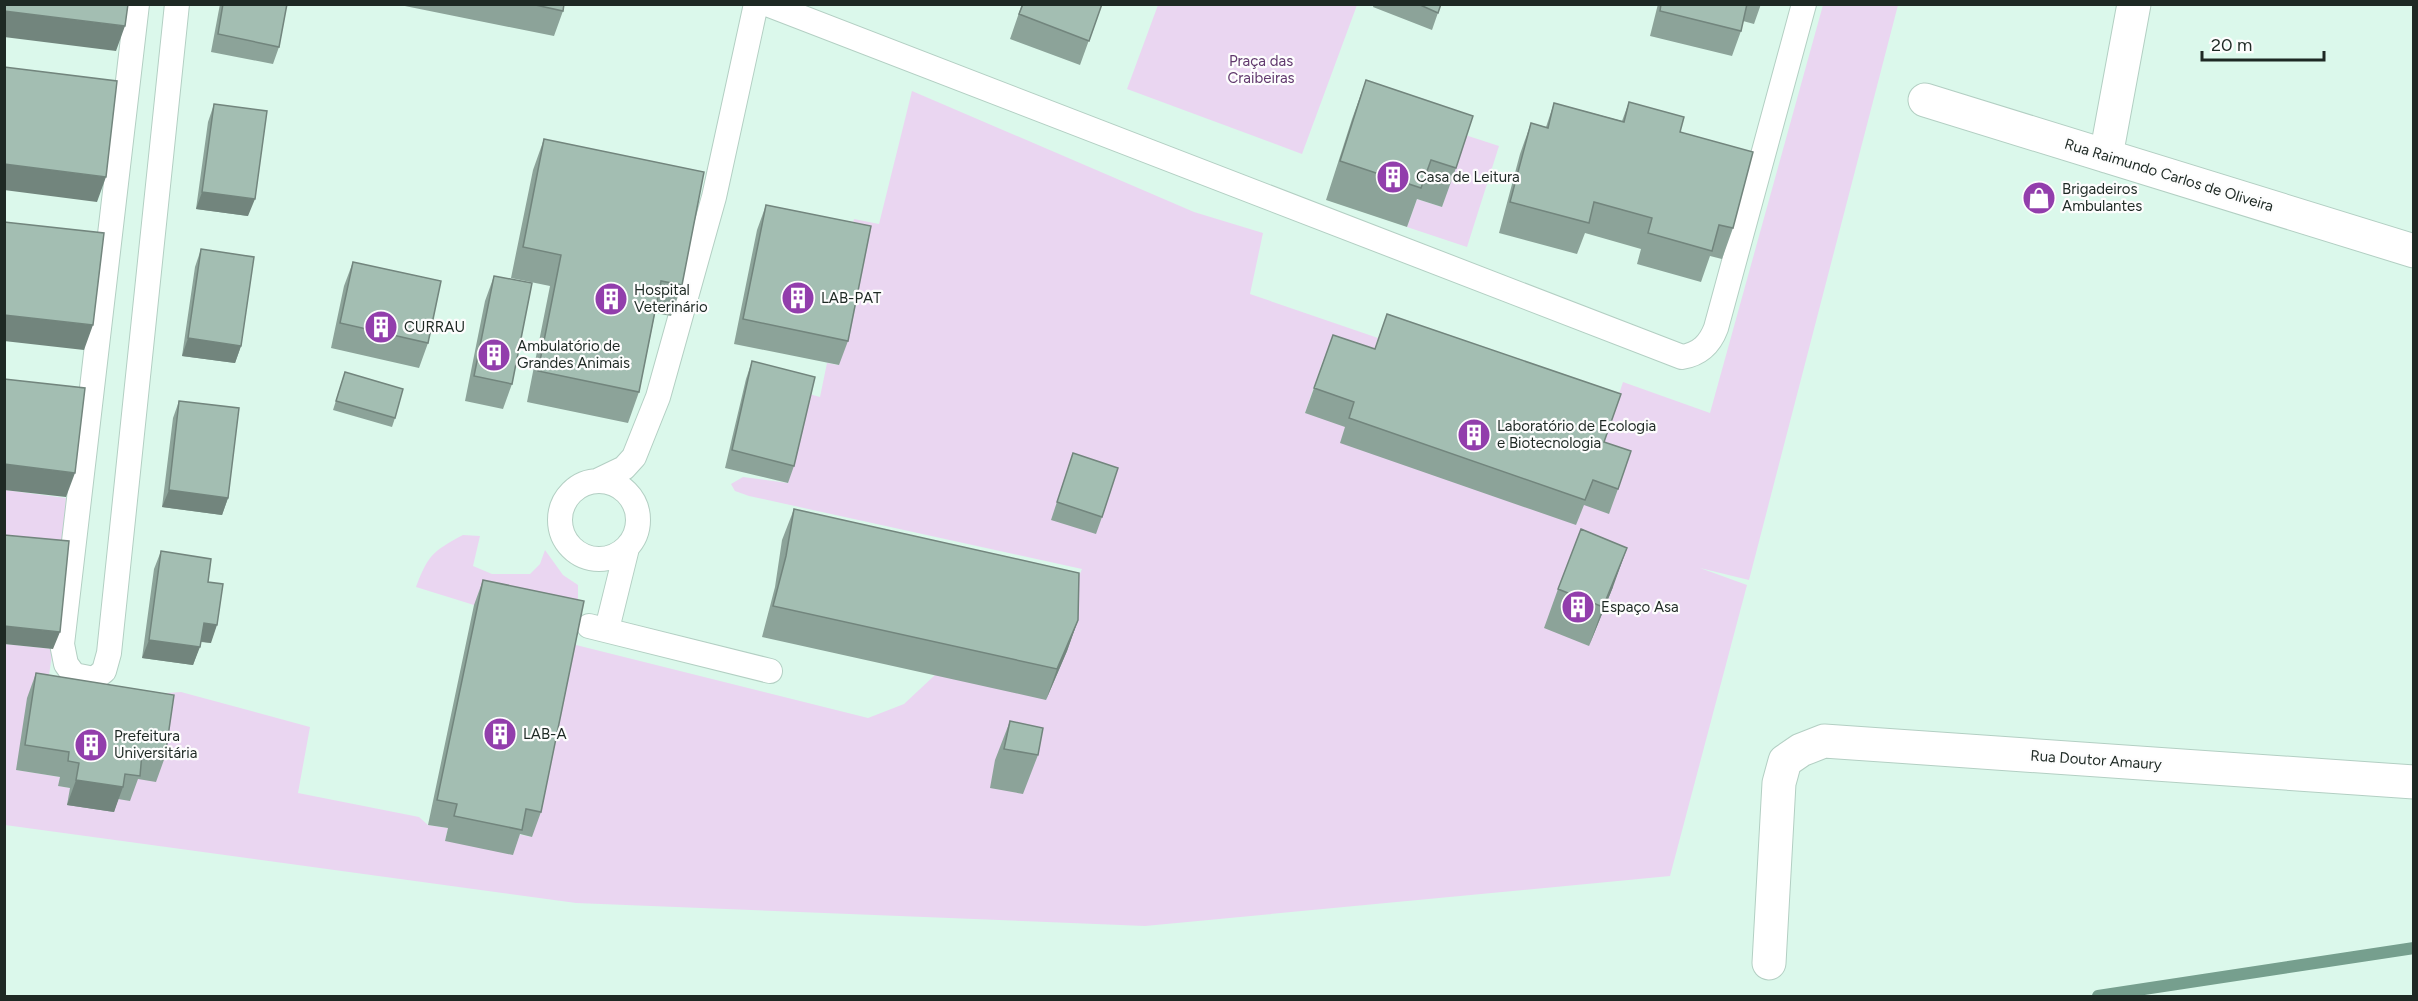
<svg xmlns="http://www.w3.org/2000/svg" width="2418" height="1001" viewBox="0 0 2418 1001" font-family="Figtree,sans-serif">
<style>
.green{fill:#ead6f1}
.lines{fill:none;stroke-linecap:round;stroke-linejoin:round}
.stream{stroke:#769f8e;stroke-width:12}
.service-casing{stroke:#b3cfc3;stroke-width:26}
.minor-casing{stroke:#b3cfc3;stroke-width:35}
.service{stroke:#fff;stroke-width:24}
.minor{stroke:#fff;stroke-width:33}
.wall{fill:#8ca399}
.shaded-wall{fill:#72857d}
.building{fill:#a3beb2;stroke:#72857d;stroke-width:1.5}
.labels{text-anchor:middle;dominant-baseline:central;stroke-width:4.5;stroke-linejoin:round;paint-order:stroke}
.park-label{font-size:15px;fill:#61396e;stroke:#fdfdfd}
.street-label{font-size:15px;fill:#1e2924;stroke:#fdfdfd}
.poi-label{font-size:15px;fill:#1e2924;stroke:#fdfdfd;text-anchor:start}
</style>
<rect width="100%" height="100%" fill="#dbf8eb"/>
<path class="green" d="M1158,5H1357L1302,154L1127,89Z
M1823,5H1898L1749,580L1700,568L1747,585L1670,876L1145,926L576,903L5,825V644L53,649L45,701L17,770L60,777L59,786L70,788L154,694L181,692L310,727L298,793L419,817L428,825L448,828L445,841L517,834L532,837L572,644L868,718L904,704L935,675L1068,603L1082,569L749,496L735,491L731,484L743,477L788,483L809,394L820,397L827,363L838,365L847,248L854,219L879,224L912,91L1194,212L1263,233L1250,294L1378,338L1366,374L1323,360L1305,413L1595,467L1623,382L1710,413Z
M1456,132L1499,146L1467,247L1407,227L1417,199L1442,207L1459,155Z
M5,490L66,498L63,559L5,553Z
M463,535L480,536L473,566L492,574H530L540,564L545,550L563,575L578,585V602L474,605L416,587C428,555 433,551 463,535Z"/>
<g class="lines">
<path class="stream" d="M2098,996L2414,948"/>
<g class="service-casing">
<path id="service" d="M137,4L62,644L66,664L74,675L94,679L104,671L109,653L177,4
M767,4L1682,357C1700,354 1710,344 1716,328L1804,4
M599,480L624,468L634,457L658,397L714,197L756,4
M560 520a39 39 0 1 1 78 0a39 39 0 1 1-78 0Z
M589,626L770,671
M607,629L627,548"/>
</g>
<g class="minor-casing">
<path id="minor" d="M1925,100L2414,251
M2106,156L2134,4
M1769,963L1779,783L1785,761L1801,750L1824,741L2414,782"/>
</g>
<use href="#service" class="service"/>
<use href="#minor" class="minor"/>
</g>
<path class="wall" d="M220,4H287L279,47L273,64L211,52Z
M395,4H564L563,11L554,36Z
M1022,4H1102L1080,65L1010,39Z
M1374,4H1441L1432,30L1373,7Z
M1658,4H1761L1754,24L1743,21L1741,31L1732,56L1650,36Z
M1366,80L1456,168L1442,207L1417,199L1407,227L1326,200L1352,119Z
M1629,102L1680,132L1733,228L1722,259L1710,256L1701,282L1637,264L1641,249L1585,233L1577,254L1499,233L1520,154L1531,123L1546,127L1554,103L1622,121Z
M214,104L248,216L196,209L208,122Z
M544,139L682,285L671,316L655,313L639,392L628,423L527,402L550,286L511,278L533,170Z
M766,205L848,341L839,365L734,344L757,230Z
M201,249L241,346L235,363L182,356L195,267Z
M353,262L428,343L419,368L331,348L344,286Z
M494,276L512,384L503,409L465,401L485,301Z
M1387,314L1604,442L1618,489L1609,514L1584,505L1576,525L1340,443L1345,427L1305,413L1333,335L1375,349Z
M752,361L794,466L788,483L725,468L746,379Z
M345,372L395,418L392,427L333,410Z
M179,401L228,498L222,515L162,507L173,418Z
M1073,453L1102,517L1096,534L1051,520Z
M794,509L1078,620L1067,651L1046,700L762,637L775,587L782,540Z
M161,551L208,582L211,643L201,642L193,665L142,658L154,569Z
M483,580L541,812L532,837L520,834L513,855L445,841L448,828L428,825L474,605Z
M1613,587L1589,646L1544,628L1558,589Z
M36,673L165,757L156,782L138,779L130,801L118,799L114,812L67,805L70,788L58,786L60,777L16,770L27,698Z
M1010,721L1038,755L1023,794L990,788L995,760Z"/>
<path class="shaded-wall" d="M4,11L125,26L116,51L4,37Z
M4,164L106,177L97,202L4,190Z
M202,192L255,199L248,216L196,209Z
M4,315L93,325L84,350L4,341Z
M188,338L241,346L235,363L182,356Z
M4,464L75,473L66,497L4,490Z
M169,490L228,498L222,515L162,507Z
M1627,548L1613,587L1589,646L1603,607Z
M1078,620L1067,651L1046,700L1057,669Z
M204,623L217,625L211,643L197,641Z
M4,626L60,632L53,649L4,644Z
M149,640L200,647L193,665L142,658Z
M76,780L123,787L114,812L67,805Z"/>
<path class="building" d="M4,4H128L125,26L4,11Z
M223,4H287L279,47L218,34Z
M531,4H564L563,11Z
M1023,4H1102L1089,41L1019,14Z
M1418,4H1441L1438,13Z
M1661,4H1747L1741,31L1660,11Z
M4,67L117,81L106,177L4,164Z
M1366,80L1473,116L1456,168L1431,160L1421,188L1340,161Z
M1629,102L1684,117L1680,132L1753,152L1733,228L1719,225L1712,251L1648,233L1652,218L1594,202L1589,223L1510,202L1531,123L1548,128L1554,103L1624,122Z
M214,104L267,111L255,199L202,192Z
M544,139L704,172L682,285L661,281L639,392L538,371L561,255L523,247Z
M766,205L871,226L848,341L743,319Z
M4,222L104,233L93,325L4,315Z
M201,249L254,257L241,346L188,338Z
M353,262L441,281L428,343L340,323Z
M494,276L532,283L512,384L474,376Z
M1387,314L1621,394L1604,442L1631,451L1618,489L1593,480L1585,500L1349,418L1354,402L1314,388L1333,335L1375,349Z
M752,361L815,377L794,466L732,450Z
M345,372L403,389L395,418L336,401Z
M4,379L85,388L75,473L4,464Z
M179,401L239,408L228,498L169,490Z
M1073,453L1118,468L1102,517L1057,502Z
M794,509L1079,573L1078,620L1057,669L773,606L786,556Z
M1581,529L1627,548L1603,607L1558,589Z
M4,535L69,541L60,632L4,626Z
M161,551L211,559L208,582L223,584L217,625L204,623L200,647L149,640Z
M483,580L584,601L541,812L526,809L522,830L454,816L457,804L437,800Z
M36,673L174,695L165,757L142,753L140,776L125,774L123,787L76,780L79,763L68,761L69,752L25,745Z
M1010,721L1043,728L1038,755L1004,749Z"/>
<defs>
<g id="building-disc" transform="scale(1.725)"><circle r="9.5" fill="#923eac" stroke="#fdfdfd"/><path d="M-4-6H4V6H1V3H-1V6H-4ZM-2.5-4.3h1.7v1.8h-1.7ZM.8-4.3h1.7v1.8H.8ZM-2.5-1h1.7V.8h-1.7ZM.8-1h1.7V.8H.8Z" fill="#fff"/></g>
<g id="shop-disc" transform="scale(1.725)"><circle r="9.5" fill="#923eac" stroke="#fdfdfd"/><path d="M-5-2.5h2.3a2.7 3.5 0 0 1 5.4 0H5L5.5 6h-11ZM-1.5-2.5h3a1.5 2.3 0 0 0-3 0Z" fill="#fff"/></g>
</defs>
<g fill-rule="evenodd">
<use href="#building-disc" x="1393" y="177"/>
<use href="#shop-disc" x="2039" y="198"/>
<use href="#building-disc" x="798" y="298"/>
<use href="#building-disc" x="611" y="299"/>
<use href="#building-disc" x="381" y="327"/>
<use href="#building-disc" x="494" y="355"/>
<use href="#building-disc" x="1474" y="435"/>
<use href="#building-disc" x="1578" y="607"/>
<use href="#building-disc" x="500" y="734"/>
<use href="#building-disc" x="91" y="745"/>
</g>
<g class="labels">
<g class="park-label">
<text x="1261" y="61">Praça das<tspan x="1261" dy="17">Craibeiras</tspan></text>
</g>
<g class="street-label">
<text transform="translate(2169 175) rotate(17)">Rua Raimundo Carlos de Oliveira</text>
<text transform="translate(2096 760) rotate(4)">Rua Doutor Amaury</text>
</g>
<g class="poi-label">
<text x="1416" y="177">Casa de Leitura</text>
<text x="2062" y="189">Brigadeiros<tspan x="2062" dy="17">Ambulantes</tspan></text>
<text x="634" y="290">Hospital<tspan x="634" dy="17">Veterinário</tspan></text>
<text x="821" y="298">LAB-PAT</text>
<text x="404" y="327">CURRAU</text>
<text x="517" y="346">Ambulatório de<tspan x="517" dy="17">Grandes Animais</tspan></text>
<text x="1497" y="426">Laboratório de Ecologia<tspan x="1497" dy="17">e Biotecnologia</tspan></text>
<text x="1601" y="607">Espaço Asa</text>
<text x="523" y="734">LAB-A</text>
<text x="114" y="736">Prefeitura<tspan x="114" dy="17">Universitária</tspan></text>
</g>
</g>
<rect width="2418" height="1001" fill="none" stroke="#1e2924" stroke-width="12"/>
<path d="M2202 51v9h122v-9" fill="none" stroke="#1e2924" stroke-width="3"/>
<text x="2211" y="51" font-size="18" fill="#1e2924" stroke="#fdfdfd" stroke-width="4.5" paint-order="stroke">20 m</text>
</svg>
